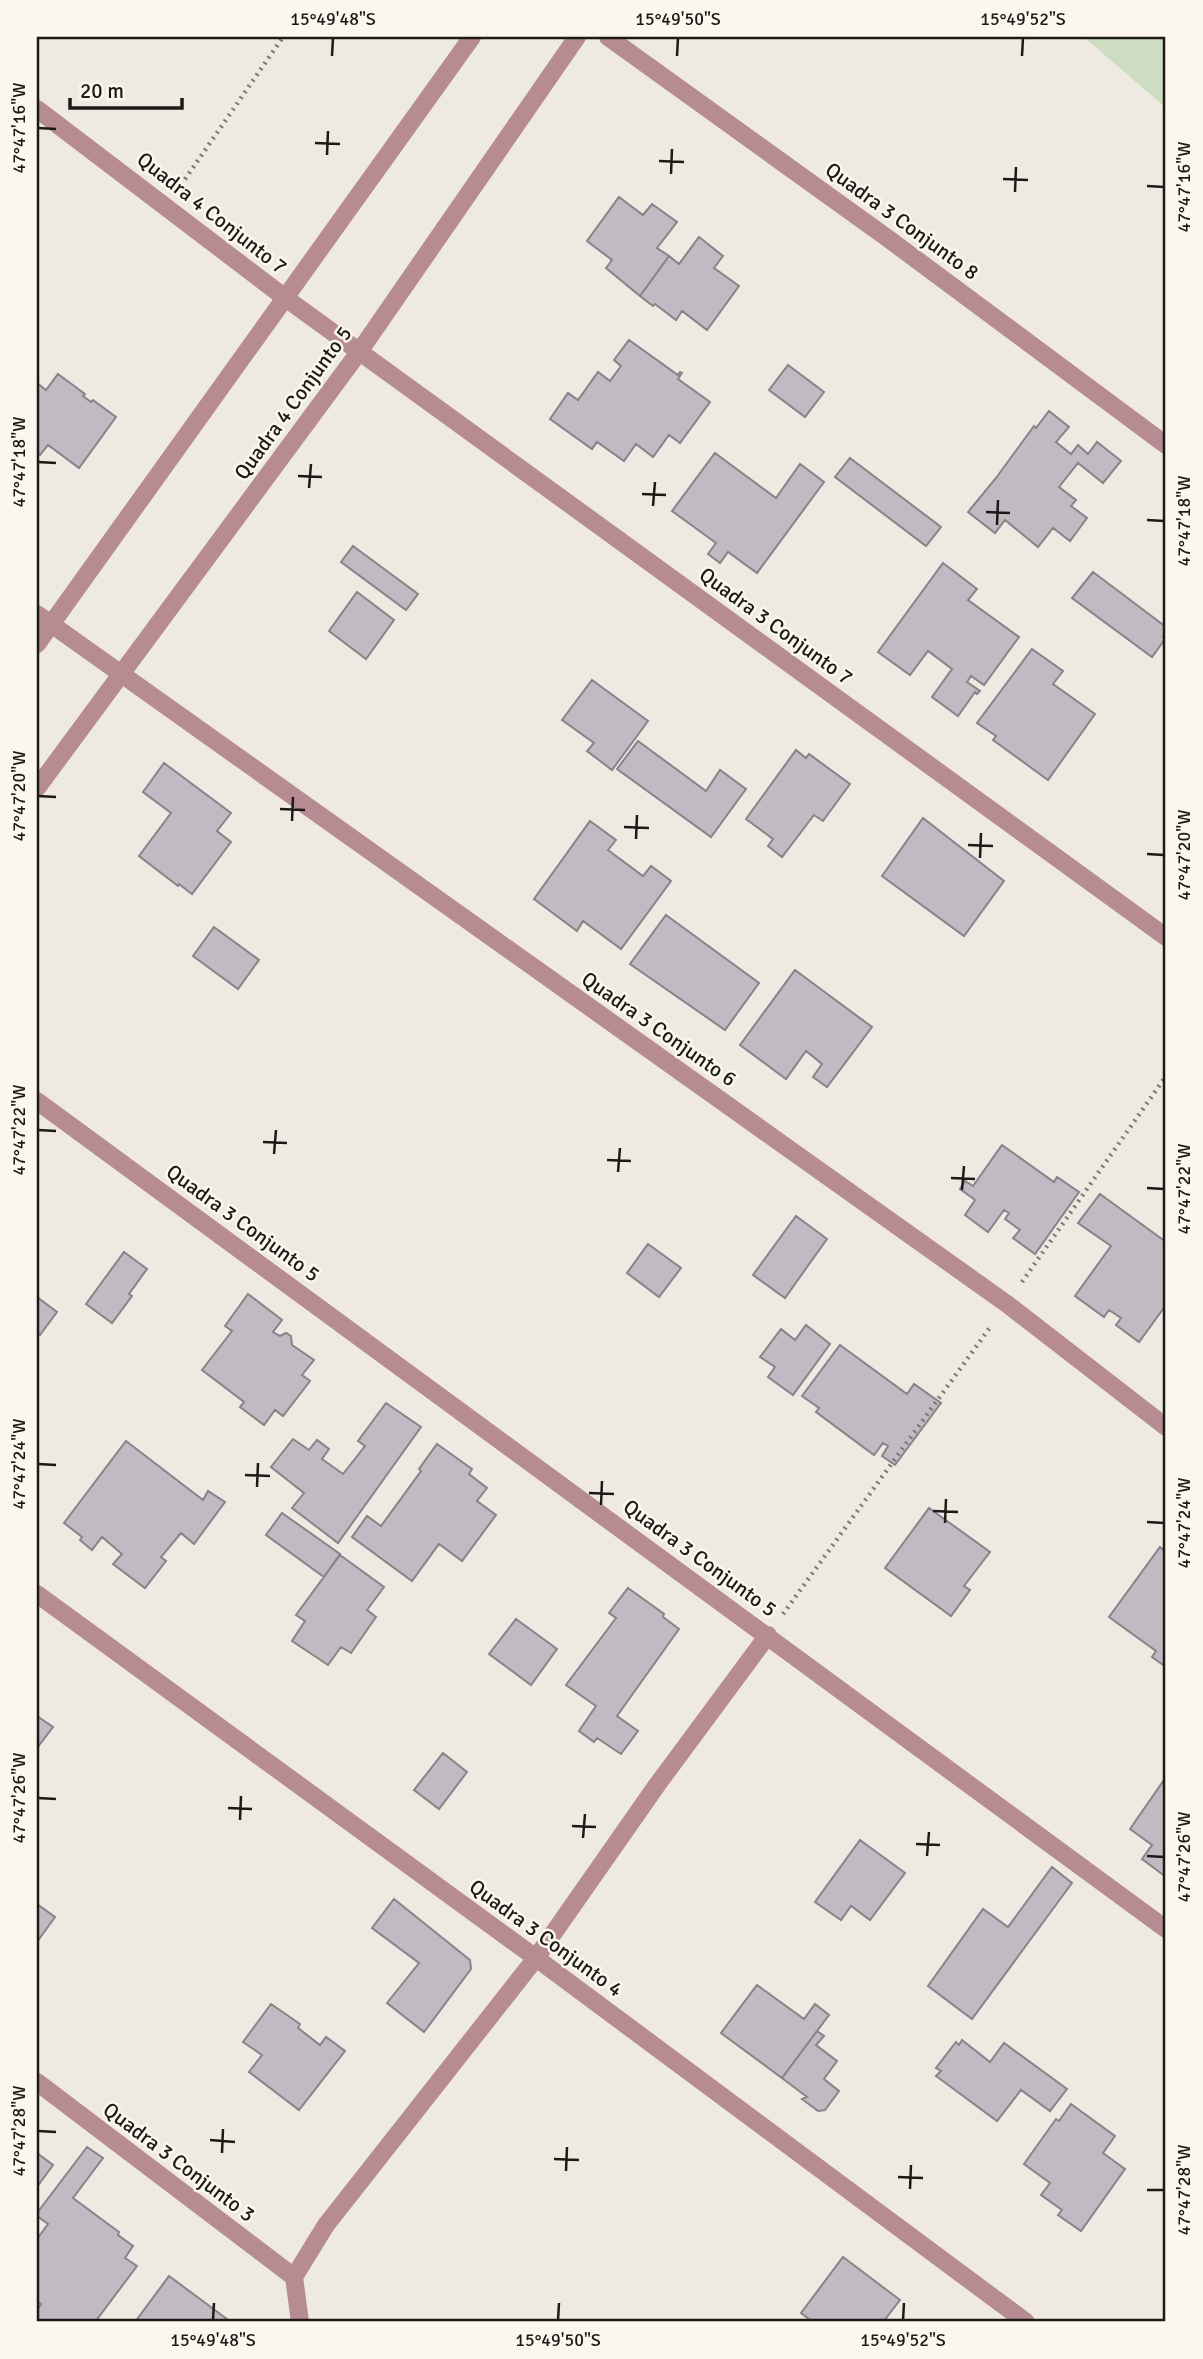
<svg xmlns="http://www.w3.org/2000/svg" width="1203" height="2359" viewBox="0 0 1203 2359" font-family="Signika,sans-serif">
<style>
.green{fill:#ccddc1}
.building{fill:#c0bac2;stroke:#88828a;stroke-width:2}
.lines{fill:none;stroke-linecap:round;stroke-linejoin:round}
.path{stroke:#7d7973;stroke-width:4.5;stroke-dasharray:2 5;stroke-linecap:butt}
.street{stroke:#b68c92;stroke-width:18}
.ticks{fill:none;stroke:#1c1a17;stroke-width:2.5}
.labels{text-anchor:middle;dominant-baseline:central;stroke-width:5;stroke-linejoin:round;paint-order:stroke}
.street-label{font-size:21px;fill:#1c1a17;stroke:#fcf7ee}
.neatline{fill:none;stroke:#1c1a17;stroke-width:2.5}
.ticks-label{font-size:18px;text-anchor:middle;fill:#1c1a17}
</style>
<rect width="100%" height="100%" fill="#efeae1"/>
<path class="green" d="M1084,37H1166V108Z"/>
<path class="building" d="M619,197L643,215L652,204L677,222L657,248L669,256L640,296L606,268L612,260L587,241Z
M699,237L723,256L714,268L739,286L707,330L682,311L676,320L655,304L653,306L640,296L669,256L679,264Z
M629,340L678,375L680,372L682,373L678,379L710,402L680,443L669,435L653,457L636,444L624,461L597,442L592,449L550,419L568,393L578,400L598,372L610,381L621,366L614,360Z
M788,365L824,392L805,417L769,390Z
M58,374L85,394L83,396L91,402L93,400L116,417L79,468L48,445L40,455L37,453V383L46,390Z
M1049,411L1069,427L1056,442L1071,454L1078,445L1088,454L1097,442L1121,461L1103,483L1078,463L1059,487L1076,500L1071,506L1087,518L1070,541L1053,528L1038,547L1005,520L995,533L968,512L996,478L1034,426L1036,428Z
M715,453L776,498L800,464L824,482L757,573L728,552L720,563L708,554L716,543L672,511Z
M850,458L941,527L926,546L835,477Z
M353,546L418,594L406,610L341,562Z
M943,563L977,589L968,600L1019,637L984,685L971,676L967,682L980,691L977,694L975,692L958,716L932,697L952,669L928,651L910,675L878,652Z
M1093,572L1166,627V633L1163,637L1165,639L1152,657L1072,598Z
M357,592L394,620L366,659L329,631Z
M1032,649L1063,671L1053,684L1095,714L1048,780L993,740L996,736L977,723Z
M592,680L648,721L612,770L587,751L594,743L562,720Z
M638,741L706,791L720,770L746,789L711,837L617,769Z
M796,750L806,758L809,754L850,784L823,821L814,815L782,857L768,846L773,839L746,819Z
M164,763L231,813L217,831L231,842L192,894L179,884L178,886L139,856L171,813L143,792Z
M923,818L1004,881L964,936L882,876Z
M590,821L616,840L608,850L643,876L651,866L671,881L621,949L583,921L577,931L534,899Z
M666,915L759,983L725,1030L630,964Z
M214,927L259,960L238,989L193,956Z
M795,970L872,1027L827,1087L813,1077L822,1064L806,1051L786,1079L740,1045Z
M1002,1145L1054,1182L1057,1177L1079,1192L1035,1254L1013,1238L1020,1230L1005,1219L1009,1213L1004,1210L988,1232L965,1215L975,1200L960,1189L965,1181L973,1186Z
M1100,1194L1166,1242V1305L1139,1342L1116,1325L1121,1318L1109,1310L1104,1317L1075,1296L1111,1246L1078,1223Z
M796,1216L827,1239L785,1298L753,1275Z
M648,1244L681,1268L659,1297L627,1273Z
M124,1252L147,1269L129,1294L132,1296L112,1323L86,1304Z
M248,1294L282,1320L273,1332L280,1336L286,1333L291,1336L292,1345L314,1360L302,1375L310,1381L283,1416L275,1410L264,1425L240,1407L244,1402L202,1370L232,1331L225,1326Z
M37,1297L57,1312L40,1335L37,1333Z
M806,1325L830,1344L793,1395L768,1377L775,1367L760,1357L781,1329L795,1340Z
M840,1345L907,1394L914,1384L941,1403L895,1465L882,1456L888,1446L883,1443L874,1455L816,1412L819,1408L802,1396Z
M386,1403L421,1427L338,1543L292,1508L304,1493L271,1467L293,1439L309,1450L317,1440L329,1449L322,1459L343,1474L365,1446L358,1441Z
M126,1441L203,1500L208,1491L225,1502L194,1544L181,1533L161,1557L166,1561L145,1588L113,1564L122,1554L102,1537L92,1550L80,1540L82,1537L64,1523Z
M437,1444L472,1469L469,1474L487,1488L477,1501L496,1515L462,1561L439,1544L412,1581L352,1537L367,1516L381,1526L421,1471L419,1469Z
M929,1508L990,1552L964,1586L970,1590L951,1616L885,1568Z
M282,1513L340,1554L324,1577L266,1535Z
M1160,1547L1166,1552V1667L1152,1657L1156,1651L1109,1617Z
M340,1555L384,1587L367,1610L376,1617L351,1653L341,1647L328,1665L292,1641L305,1621L296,1615Z
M628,1588L664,1614L663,1617L679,1629L617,1716L638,1731L621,1754L597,1738L594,1742L579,1731L596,1706L566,1685L616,1618L609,1613Z
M516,1619L557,1649L531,1685L489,1654Z
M37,1716L53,1727L37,1748Z
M443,1753L467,1772L439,1809L414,1790Z
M1166,1777V1877L1142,1859L1152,1845L1130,1829Z
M860,1840L905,1873L870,1920L851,1906L841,1920L815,1902Z
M1052,1867L1072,1883L972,2019L928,1986L983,1909L1008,1927Z
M394,1899L470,1960L471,1969L424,2032L387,2003L419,1963L372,1928Z
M37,1904L55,1917L37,1942Z
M757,1985L804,2019L815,2004L829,2015L782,2078L721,2033Z
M271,2004L300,2024L298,2028L320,2045L326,2037L345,2051L299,2110L249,2072L262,2055L243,2042Z
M817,2031L824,2036L816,2045L837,2061L824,2079L839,2091L825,2110L818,2111L802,2099L807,2097L782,2078Z
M962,2040L990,2062L1004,2043L1067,2089L1050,2111L1021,2090L997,2121L936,2076L941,2071L936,2068L956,2042L959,2045Z
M1071,2104L1115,2136L1103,2153L1125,2169L1081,2231L1058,2215L1062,2210L1041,2195L1050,2183L1024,2164L1056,2119L1059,2121Z
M87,2147L103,2158L73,2198L119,2232L118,2235L133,2246L125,2258L137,2266L95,2322H40L37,2320V2310L41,2304L37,2301V2239L48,2224L37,2216V2213Z
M37,2153L53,2165L37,2187Z
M843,2257L900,2300L883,2322H813L801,2313Z
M169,2276L227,2319L224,2322H135Z"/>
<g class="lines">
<path class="path" d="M181,185L283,37
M1022,1282L1166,1076
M783,1614L991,1326"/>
<path class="street" d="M608,37L886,237L1166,445
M37,109L284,297L1166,937
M37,614L1007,1304L1166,1427
M37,644L472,37
M37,788L359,352L577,37
M37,1101L1166,1929
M37,1594L536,1958L1026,2322
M37,2082L294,2277
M300,2322L294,2277L326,2225L536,1958L657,1785L768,1635"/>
</g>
<path class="ticks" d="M332,56L333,38M677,56L678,38M1022,56L1023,38M38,128L56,129M315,143L340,144M327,155L328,131M659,161L684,162M671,174L672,149M1003,179L1028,180M1147,186L1164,187M1015,192L1016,167M38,462L56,463M298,476L322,477M309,488L311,464M642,494L666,495M653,506L655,482M986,512L1010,513M1147,520L1164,521M997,525L998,500M38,796L56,797M280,809L305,810M292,821L293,797M624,827L649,828M636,839L637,815M968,845L993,846M1147,854L1164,855M980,858L981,833M38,1130L56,1131M263,1142L287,1143M274,1154L276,1130M607,1160L631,1161M618,1172L620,1148M951,1178L975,1179M1147,1188L1164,1189M962,1190L964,1166M38,1464L56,1465M245,1475L270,1476M257,1487L258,1463M589,1493L614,1494M601,1505L602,1481M933,1511L958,1512M1147,1522L1164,1523M945,1523L946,1499M38,1798L56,1799M228,1808L252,1809M240,1820L241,1796M572,1826L596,1827M583,1838L585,1814M916,1844L940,1845M927,1856L929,1832M1147,1856L1164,1857M38,2131L56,2132M210,2140L235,2142M222,2153L223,2129M554,2159L579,2160M566,2171L567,2147M898,2177L923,2178M910,2189L911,2165M1147,2190H1164M213,2320L214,2303M558,2320L559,2303M903,2320L904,2303"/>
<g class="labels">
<g class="street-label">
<text transform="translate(212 213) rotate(38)">Quadra 4 Conjunto 7</text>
<text transform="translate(902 221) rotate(36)">Quadra 3 Conjunto 8</text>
<text transform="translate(293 403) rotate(-54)">Quadra 4 Conjunto 5</text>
<text transform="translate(776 626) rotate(36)">Quadra 3 Conjunto 7</text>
<text transform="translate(659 1029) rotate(35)">Quadra 3 Conjunto 6</text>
<text transform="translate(243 1223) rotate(36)">Quadra 3 Conjunto 5</text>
<text transform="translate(700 1558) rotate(36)">Quadra 3 Conjunto 5</text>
<text transform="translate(546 1938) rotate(36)">Quadra 3 Conjunto 4</text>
<text transform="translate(179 2162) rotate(37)">Quadra 3 Conjunto 3</text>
</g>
</g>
<rect width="1203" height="2359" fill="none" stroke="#fcf7ee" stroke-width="77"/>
<path d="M70 98v10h112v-10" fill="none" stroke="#1c1a17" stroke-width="3.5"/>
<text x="80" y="98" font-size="21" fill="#1c1a17" stroke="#fcf7ee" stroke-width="5" paint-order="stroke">20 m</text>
<rect x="38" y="38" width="1126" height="2282" class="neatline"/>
<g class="ticks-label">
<text x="333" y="25">15°49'48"S</text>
<text x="678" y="25">15°49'50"S</text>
<text x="1023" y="25">15°49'52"S</text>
<text transform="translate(19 128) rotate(-90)" y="6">47°47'16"W</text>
<text transform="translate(1184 187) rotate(-90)" y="6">47°47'16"W</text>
<text transform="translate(19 462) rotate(-90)" y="6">47°47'18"W</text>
<text transform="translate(1184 521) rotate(-90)" y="6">47°47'18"W</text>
<text transform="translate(19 796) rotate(-90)" y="6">47°47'20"W</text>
<text transform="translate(1184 855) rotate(-90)" y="6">47°47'20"W</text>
<text transform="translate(19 1130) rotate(-90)" y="6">47°47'22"W</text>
<text transform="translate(1184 1189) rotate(-90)" y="6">47°47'22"W</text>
<text transform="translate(19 1464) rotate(-90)" y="6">47°47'24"W</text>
<text transform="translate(1184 1523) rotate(-90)" y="6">47°47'24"W</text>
<text transform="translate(19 1798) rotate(-90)" y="6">47°47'26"W</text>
<text transform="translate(1184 1857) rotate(-90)" y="6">47°47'26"W</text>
<text transform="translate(19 2131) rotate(-90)" y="6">47°47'28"W</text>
<text transform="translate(1184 2190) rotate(-90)" y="6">47°47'28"W</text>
<text x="213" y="2346">15°49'48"S</text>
<text x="558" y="2346">15°49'50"S</text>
<text x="903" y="2346">15°49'52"S</text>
</g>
</svg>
